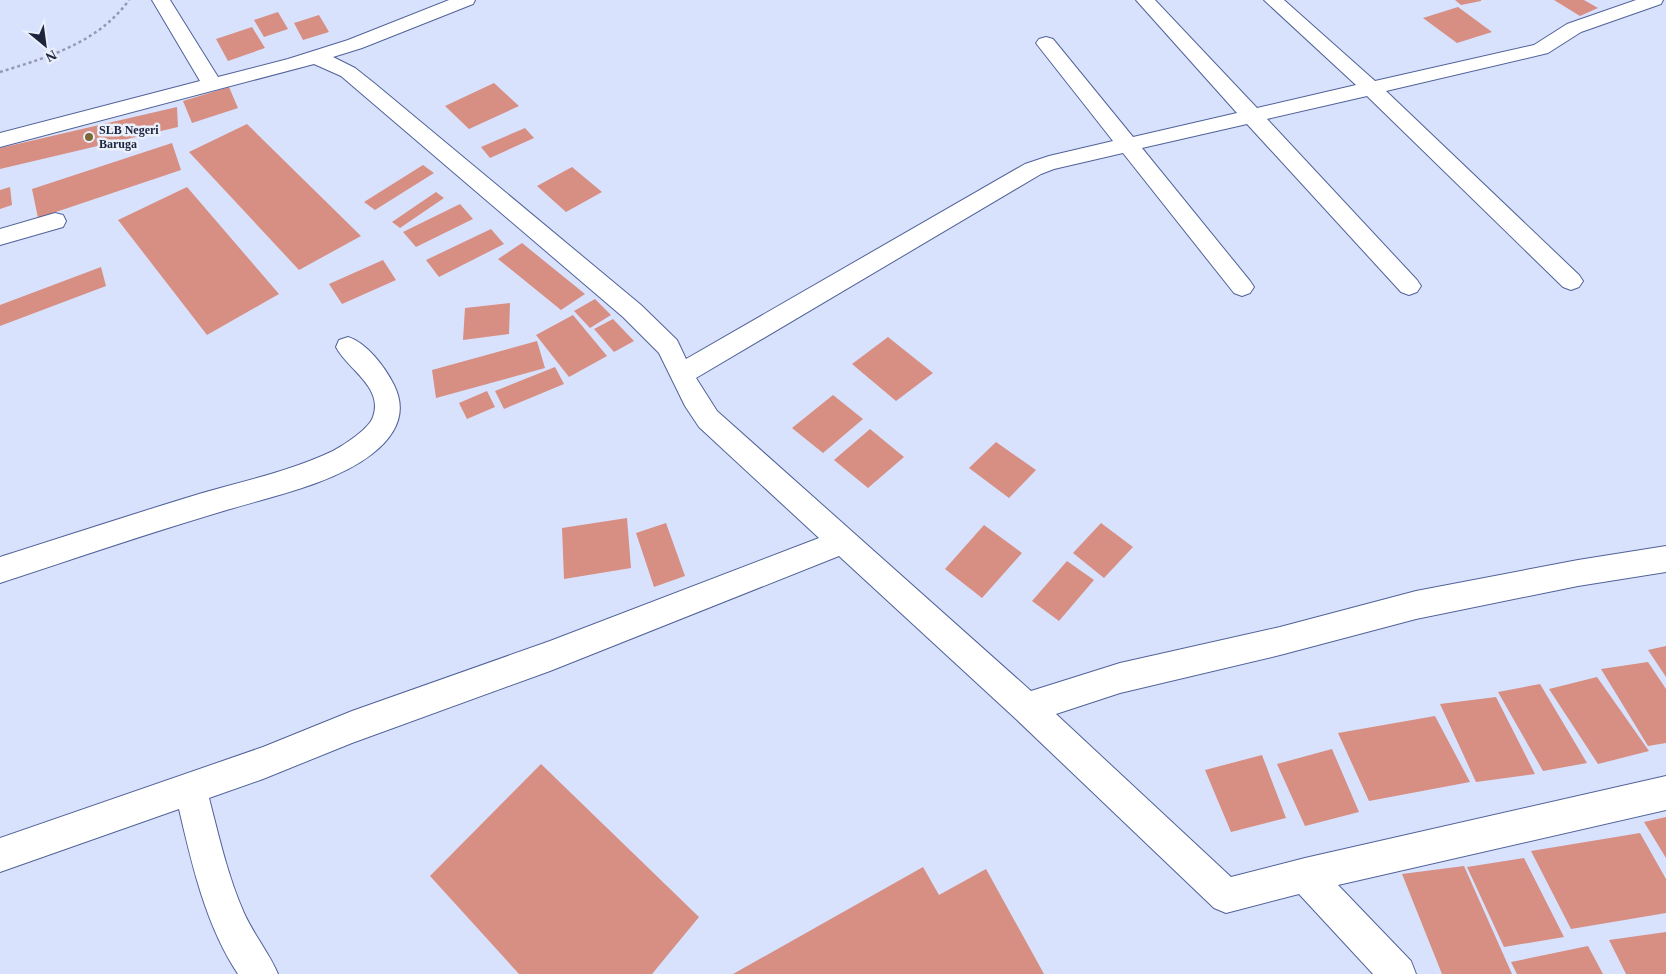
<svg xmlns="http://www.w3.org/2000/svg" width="1666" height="974" viewBox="0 0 1666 974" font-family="'Times New Roman',serif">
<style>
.building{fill:#d78e83}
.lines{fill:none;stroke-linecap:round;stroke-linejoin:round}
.minor-casing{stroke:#506299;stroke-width:2}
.path{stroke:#929ab3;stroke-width:2.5;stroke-dasharray:3 3;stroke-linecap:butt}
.minor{fill:#fff;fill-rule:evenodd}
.poi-dot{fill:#7a6836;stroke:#ebf0fd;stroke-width:2}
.labels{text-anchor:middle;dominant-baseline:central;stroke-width:5;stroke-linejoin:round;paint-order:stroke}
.far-poi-label{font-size:12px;font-weight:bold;fill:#1d253c;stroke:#ebf0fd;text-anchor:start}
</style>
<rect width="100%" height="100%" fill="#d9e2fc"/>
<path class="building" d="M1455,0H1481V1L1461,5Z
M1554,0H1584L1598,8L1580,16Z
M1458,7L1492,32L1457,43L1423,18Z
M278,12L288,29L264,37L254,20Z
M319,15L329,32L303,40L294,23Z
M252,27L265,48L228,61L216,39Z
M494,83L519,106L469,129L445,106Z
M229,87L238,108L192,123L183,101Z
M177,107L178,127L0,169V148Z
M247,124L361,236L299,270L189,152Z
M525,128L534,138L490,158L481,147Z
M172,143L181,170L38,218L32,189Z
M423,165L434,173L375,210L364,202Z
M572,167L602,192L566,212L537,186Z
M10,187L12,205L0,209V190Z
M187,187L279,294L207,335L118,220Z
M436,192L444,198L400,228L392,222Z
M460,204L473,219L416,247L403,232Z
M491,229L504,244L439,277L426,260Z
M522,243L585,294L561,310L498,259Z
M383,260L396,280L342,304L329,284Z
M101,267L106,286L0,326V305Z
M595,299L611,315L590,328L574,311Z
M510,303L509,334L463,340L465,308Z
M573,315L607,356L569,377L536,335Z
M613,319L634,341L614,352L594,329Z
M888,337L933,373L896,401L852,364Z
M537,341L545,368L436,398L432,370Z
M555,367L564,384L504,409L495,391Z
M487,391L495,407L467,419L459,403Z
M833,395L863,419L823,453L792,428Z
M870,429L904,457L868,488L834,460Z
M996,442L1036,470L1009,498L969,468Z
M627,518L631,568L564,579L562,528Z
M666,523L685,576L654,587L636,533Z
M1101,523L1133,547L1104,578L1073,553Z
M984,525L1022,553L982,598L945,569Z
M1067,561L1094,580L1059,621L1032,601Z
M1666,646V677L1648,650Z
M1648,662L1666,689V743L1648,746L1601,669Z
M1597,677L1649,751L1598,764L1549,689Z
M1540,684L1587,763L1543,771L1498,692Z
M1496,697L1535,774L1476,782L1440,704Z
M1435,716L1470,782L1369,801L1338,733Z
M1332,749L1359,812L1305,826L1277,764Z
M1262,755L1286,818L1231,832L1205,770Z
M541,764L699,917L652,974H519L430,876Z
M1666,817V858L1644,822Z
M1640,833L1666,879V913L1571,929L1531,851Z
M1524,858L1564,937L1504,947L1467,867Z
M1464,866L1512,974H1442L1402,874Z
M923,867L939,895L986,869L1044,974H733Z
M1666,932V974H1626L1609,940Z
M1588,946L1603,974H1517L1511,962Z"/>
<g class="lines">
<g class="minor-casing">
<path id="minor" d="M152,0H170L218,77L288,59L348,40L449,0H475L473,4L362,48L333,57L355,68L374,83L641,305L677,340L686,359L1025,164L1049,156L1113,141L1039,47L1036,43L1039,39L1046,37L1053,39L1133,137L1237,113L1136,0H1155L1257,108L1356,85L1264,0H1284L1375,81L1534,45L1567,24L1636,0H1663L1661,4L1581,32L1548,53L1386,91L1579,275L1583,281L1579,287L1571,290L1563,287L1367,96L1267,119L1417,280L1421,286L1417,292L1409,295L1401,292L1247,124L1142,148L1250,281L1254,287L1250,293L1242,296L1234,293L1123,153L1054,169L1041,174L696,378L717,411L1031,691L1120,663L1280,627L1416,591L1578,560L1666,546V572L1578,586L1416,619L1280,655L1120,693L1056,714L1231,877L1305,858L1666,776V810L1338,885L1411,961L1416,974H1373L1299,894L1226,913L1214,908L1016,719L839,556L550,671L352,743L263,779L209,798C219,837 228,877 244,913C254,935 269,953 278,974H238C206,926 192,865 179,809L0,872V838L263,747L352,711L550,641L819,538L699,427L685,406L659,353L623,317L341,76L314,64L0,147V133L200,81Z
M55,213L63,215L66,221L63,227L0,245V229Z
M348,337C367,343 385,367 394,385C408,413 395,436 372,454C332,485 268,497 220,512C146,534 73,559 0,583V557C66,536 133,514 199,494C244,481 291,471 333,451C344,445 369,429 373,417C384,387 347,369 336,347L339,340Z"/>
</g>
<path class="path" d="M0,72C48,57 98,43 129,0"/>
<use href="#minor" class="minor"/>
</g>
<circle class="poi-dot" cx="89" cy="137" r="5"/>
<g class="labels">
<g class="far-poi-label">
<text x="99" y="130">SLB Negeri<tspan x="99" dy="14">Baruga</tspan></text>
</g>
</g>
<g transform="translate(45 45) rotate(151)" stroke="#ebf0fd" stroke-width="4" paint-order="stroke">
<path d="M0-4L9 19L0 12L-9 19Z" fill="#1d253c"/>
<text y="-8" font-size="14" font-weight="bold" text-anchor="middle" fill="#1d253c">N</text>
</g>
</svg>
